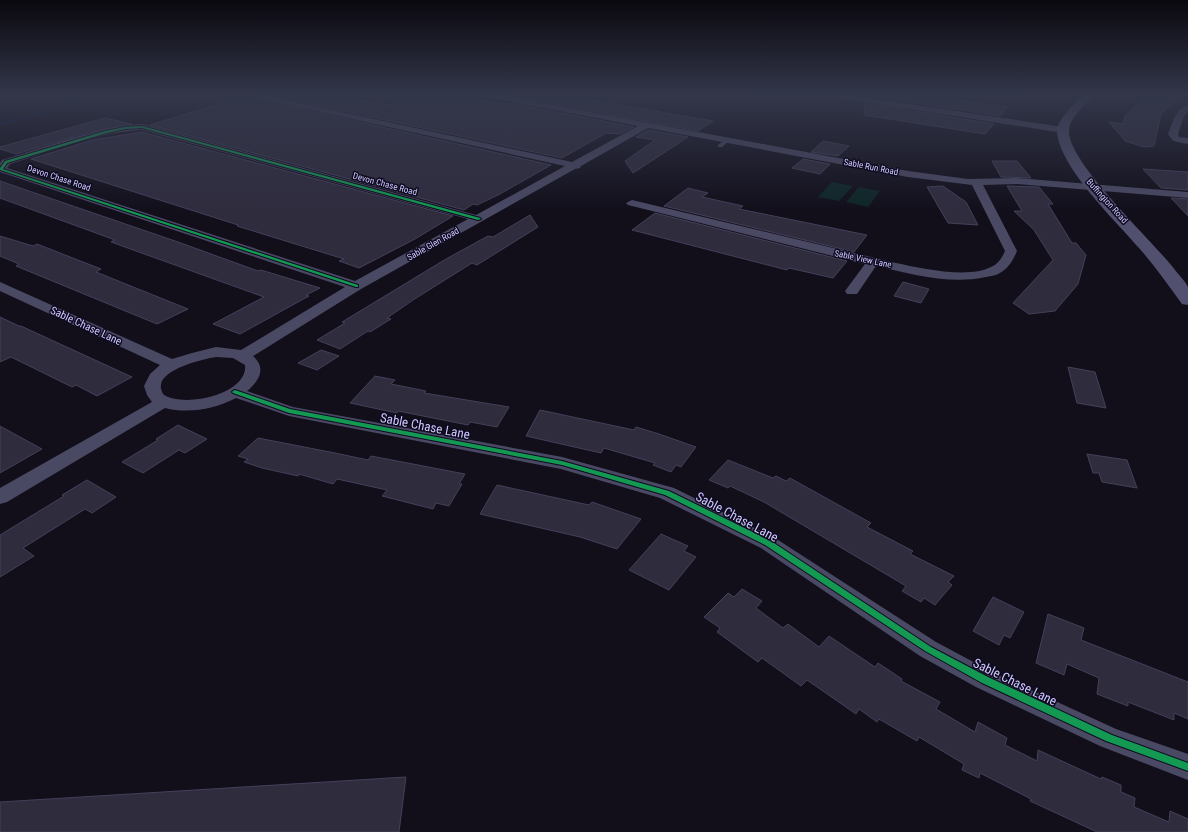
<svg xmlns="http://www.w3.org/2000/svg" width="1188" height="832" viewBox="0 0 1188 832" font-family="'Roboto Condensed',sans-serif">
<style>
.green{fill:#0e2627}
.lines{fill:none;stroke-linecap:round;stroke-linejoin:round}
.stream{fill:#05183c;fill-rule:evenodd}
.building{fill:#2f2c3e;stroke:#44405a}
.lane{fill:#4a4964;fill-rule:evenodd}
.street{fill:#4a4964;fill-rule:evenodd}
.secondary{fill:#51506f;fill-rule:evenodd}
.cycleway-casing{stroke:#0e0a20;stroke-width:2}
.cycleway{fill:#139951;fill-rule:evenodd}
.labels{text-anchor:middle;dominant-baseline:central;stroke-width:3;stroke-linejoin:round;paint-order:stroke}
.far-street-label{font-size:9px;fill:#cfc9ff;stroke:#0e0a20}
.street-label{font-size:11px;fill:#cfc9ff;stroke:#0e0a20}
.near-street-label{font-size:13px;fill:#cfc9ff;stroke:#0e0a20}
</style>
<rect width="100%" height="100%" fill="#120f1b"/>
<path class="green" d="M832,182L853,186L839,201L818,197Z
M859,187L880,191L868,207L846,202Z"/>
<g class="lines">
<path class="stream" d="M85,95H88L41,114L0,126V124L39,112Z"/>
</g>
<path class="building" d="M248,95L253,98L551,165L498,195L477,205L473,204L464,210L150,125Z
M269,95H334L386,105L414,95H448L507,104L510,103L634,127L620,134L606,133L562,158Z
M527,95H561L713,121L698,131L521,98Z
M865,95H954L950,99L1008,107L1000,116Z
M1148,95H1180L1161,114L1154,146L1144,147L1125,141L1109,122L1123,124L1125,116Z
M865,103L994,124L985,134L864,115Z
M105,118L132,124L89,132L16,154L0,149V147Z
M648,130L688,137L633,173L625,161L655,140L636,137Z
M142,132L453,216L415,239L359,268L339,261L344,259L237,226L238,225L31,159L92,140Z
M823,141L849,146L838,156L811,152Z
M803,159L830,164L820,174L792,168Z
M992,161H1017L1031,178L1001,177Z
M1143,169L1188,172V190L1161,188Z
M0,181L178,242L258,271L261,270L320,288L306,295L309,296L240,334L213,324L264,297L111,242L115,240L0,198Z
M943,186L966,202L978,225L948,223L927,187Z
M1007,186L1039,187L1053,204H1048L1072,243H1076L1086,255L1078,284L1055,311L1029,314L1013,303L1053,260L1034,230L1014,211H1022Z
M688,188L708,193L702,197L743,206L739,209L867,235L854,252L664,206Z
M1171,198L1188,199V216Z
M655,213L847,261L833,278L789,268L787,270L632,230Z
M530,215L538,227L477,265L472,263L413,300L387,318L391,319L370,332L368,331L340,349L317,340L345,323L342,322L446,259L488,236L493,237Z
M0,236L33,246L37,244L101,269L96,272L188,309L157,324L16,266L19,264L0,256Z
M903,282L929,289L921,303L894,296Z
M0,317L19,326H21L132,377L97,396L76,385L72,387L11,357L0,362Z
M321,350L339,356L317,370L298,363Z
M1068,367L1095,372L1106,408L1077,403Z
M375,376L395,380L391,384L426,391L424,393L509,407L497,427L470,422L468,425L398,411L397,413L350,403Z
M540,410L634,430L636,427L659,434L696,447L681,467L676,465L671,472L653,465L655,463L604,448L601,453L526,436Z
M178,425L207,439L185,453L179,450L143,473L122,462L158,440L156,439Z
M0,426L42,449L0,473Z
M258,438L335,453L368,460L371,456L465,474L459,484H462L449,506L436,503L433,509L382,496L387,490L337,479L333,484L299,474L298,476L262,468L244,462L248,459L238,456Z
M1087,454L1127,460L1137,488L1102,482L1099,473H1093Z
M728,460L773,478L776,476L786,481L790,478L871,523L867,527L913,551L910,554L954,576L948,582L952,585L935,605L924,598L921,602L902,591L906,586L764,502L730,486L728,488L709,480Z
M87,480L116,497L92,513L85,509L23,548L34,556L0,577V535L64,496L62,495Z
M497,485L589,505L592,502L641,519L617,549L580,537L480,514Z
M661,534L688,546L684,551L696,557L669,590L629,570Z
M742,589L762,601L756,608L783,628L788,624L819,647L829,636L875,667L878,663L902,679L901,681L940,702L936,709L975,732L978,722L1007,738L1005,745L1037,761L1038,750L1101,779L1102,777L1121,785V792L1135,798L1134,807L1169,822L1170,811L1188,819V832H1097L1030,801L1031,799L980,773L979,778L962,770L964,764L919,737L917,741L879,719L877,722L859,709L856,714L807,680L801,686L762,658L758,662L717,632L720,628L704,617L728,593L734,597Z
M993,597L1024,612L1010,638L1004,635L999,645L973,631Z
M1048,614L1084,628L1081,640L1188,682V719L1174,713V720L1128,702V706L1097,694L1099,678L1067,664L1064,675L1036,663Z
M406,777L399,832H0V802Z"/>
<g class="lines">
<path class="lane" d="M726,139L730,140L722,147H718V145Z"/>
<path class="street" d="M249,95H263L572,162L638,126L487,97L483,95H499L908,171L968,179L1017,178L1188,192V198L1017,184L983,185L1017,251C1014,258 1010,266 1003,271C998,275 992,276 986,277C949,285 912,274 876,266L857,294H847L845,291L865,264L628,205L626,203L632,200L896,263C920,268 968,279 991,267C998,264 1002,258 1005,251L972,185L908,177L648,128L581,166L580,168L575,169L361,289L253,356C267,368 259,381 247,391L293,407L562,457L674,488L775,538L936,642L994,673L1116,729L1188,754V780L1100,746L976,687L920,656L761,548L660,498L561,469L289,416L236,398C215,409 188,414 165,408L7,502L0,504V488L152,402L147,395L144,386L150,374L160,365L0,291V282L172,359L192,353L216,347L241,350L345,287L0,172V163L2,160C47,147 95,127 142,124L476,215L565,166L253,97ZM142,130L468,219L355,281L7,168L10,164C52,151 98,132 142,130ZM216,357L233,358L245,365C249,394 182,409 163,394C162,391 160,388 161,385C162,369 203,359 216,357Z
M830,95H849L1063,127L1068,130L1063,133L834,97Z
M1188,105V112L1184,116L1178,134L1179,137L1188,138V144L1173,141L1168,134C1173,123 1175,109 1188,105Z"/>
<path class="secondary" d="M1082,95H1093C1086,106 1070,116 1069,130C1066,161 1154,242 1175,270C1179,275 1185,281 1188,287C1188,292 1188,300 1188,305L1182,304C1168,285 1155,266 1139,248C1116,221 1060,168 1057,132C1056,121 1075,103 1082,95Z"/>
<g class="cycleway-casing">
<path id="cycleway" d="M142,126L480,218L481,219L478,220L142,128L125,129L107,133L7,163L3,169L358,285V287H356L0,170V168L5,161L105,131L125,127Z
M235,390L290,409L562,461L669,491L771,541L931,647L988,677L1112,735L1188,763V771L1106,741L982,683L925,651L765,545L665,495L562,465L289,413L233,393L232,392L233,391Z"/>
</g>
<use href="#cycleway" class="cycleway"/>
</g>
<linearGradient id="sky" x2="0" y2="1"><stop stop-color="#0a080f"/><stop offset="0.45" stop-color="#33374a"/><stop offset="1" stop-color="#33374a" stop-opacity="0"/></linearGradient>
<rect width="1188" height="211" fill="url(#sky)"/>
<g class="labels">
<g class="far-street-label">
<text transform="translate(871 167) rotate(11)">Sable Run Road</text>
<text transform="translate(59 178) rotate(18)">Devon Chase Road</text>
<text transform="translate(385 184) rotate(15)">Devon Chase Road</text>
<text transform="translate(1107 201) rotate(48)">Buffington Road</text>
<text transform="translate(433 244) rotate(-29)">Sable Glen Road</text>
<text transform="translate(863 259) rotate(12)">Sable View Lane</text>
</g>
<g class="street-label">
<text transform="translate(86 326) rotate(25)">Sable Chase Lane</text>
</g>
<g class="near-street-label">
<text transform="translate(425 426) rotate(11)">Sable Chase Lane</text>
<text transform="translate(737 517) rotate(28)">Sable Chase Lane</text>
<text transform="translate(1015 682) rotate(26)">Sable Chase Lane</text>
</g>
</g>
</svg>
